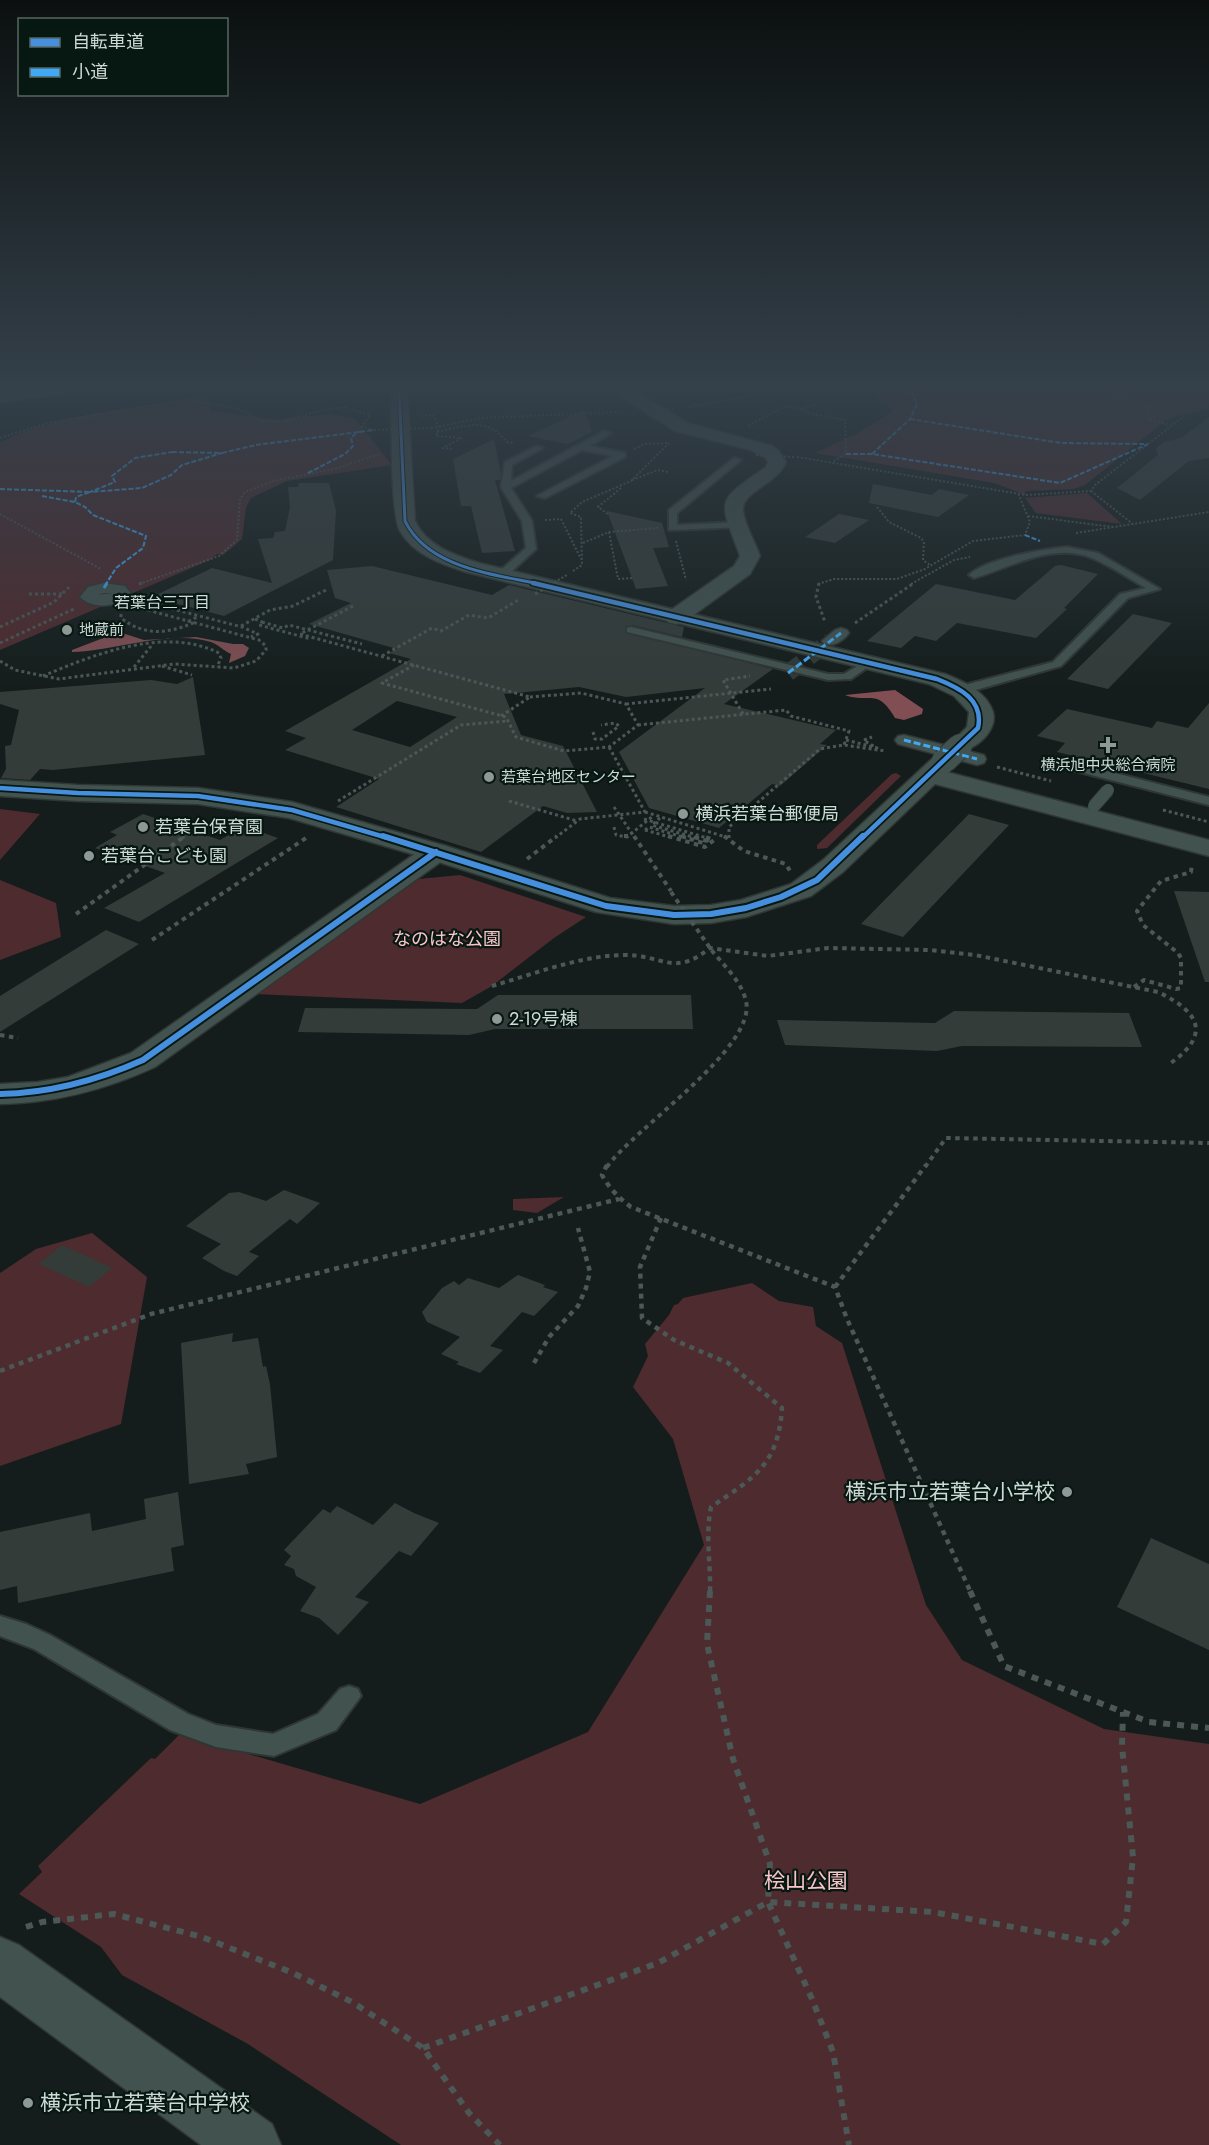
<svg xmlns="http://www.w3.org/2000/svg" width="1209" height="2145" viewBox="0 0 1209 2145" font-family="Jost,'Noto Sans JP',sans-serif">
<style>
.green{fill:#4e2b2f}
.water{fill:#804e53}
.building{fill:#343c3a;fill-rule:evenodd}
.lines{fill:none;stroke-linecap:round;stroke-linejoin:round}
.pedestrian-tunnel{stroke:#303937;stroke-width:17;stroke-dasharray:17 9;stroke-linecap:butt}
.service-casing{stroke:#2f3734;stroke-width:4}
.pedestrian-casing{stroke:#2f3734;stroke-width:3}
.minor-casing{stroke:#2f3734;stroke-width:3}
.tertiary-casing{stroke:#2f3734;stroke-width:3}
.path-far4{stroke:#4b5855;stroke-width:2;stroke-dasharray:2 2;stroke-linecap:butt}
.path-far3{stroke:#4b5855;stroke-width:3;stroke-dasharray:3 3;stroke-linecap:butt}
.path-far2{stroke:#4b5855;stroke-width:4;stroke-dasharray:4.5 4.5;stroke-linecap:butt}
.path-far1{stroke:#4b5855;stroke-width:4.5;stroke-dasharray:5 5;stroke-linecap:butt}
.path{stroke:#4b5855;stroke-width:6;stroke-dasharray:7 7;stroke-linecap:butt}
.service{fill:#42534f;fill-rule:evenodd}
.pedestrian{fill:#42534f;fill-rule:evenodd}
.minor{fill:#42534f;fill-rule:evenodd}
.tertiary{fill:#42534f;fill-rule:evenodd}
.service-bridge-casing{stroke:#2f3734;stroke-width:14;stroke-linecap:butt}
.tertiary-bridge-casing{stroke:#2f3734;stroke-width:26;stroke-linecap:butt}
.path-bridge-far2{stroke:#4b5855;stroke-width:2;stroke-dasharray:2 2;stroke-linecap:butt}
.path-bridge-far1{stroke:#4b5855;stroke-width:3;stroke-dasharray:3 3;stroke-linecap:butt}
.path-bridge{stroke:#4b5855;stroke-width:4;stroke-dasharray:4.5 4.5;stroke-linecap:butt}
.service-bridge{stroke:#42534f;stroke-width:12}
.tertiary-bridge{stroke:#42534f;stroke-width:24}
.quiet-far1{stroke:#3fa9f5;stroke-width:2;stroke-dasharray:5 2;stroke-linecap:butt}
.quiet{stroke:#3fa9f5;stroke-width:3;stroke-dasharray:7 3;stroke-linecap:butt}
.cycleway-far2-casing{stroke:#071813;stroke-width:5}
.cycleway-far1-casing{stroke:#071813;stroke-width:8}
.cycleway-casing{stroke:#071813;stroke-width:10}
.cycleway-far2{stroke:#468fdf;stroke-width:3}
.cycleway-far1{stroke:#468fdf;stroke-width:4.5}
.cycleway{stroke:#468fdf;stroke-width:6}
.poi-dot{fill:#8e9895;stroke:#071813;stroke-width:2}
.labels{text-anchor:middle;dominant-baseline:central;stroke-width:4.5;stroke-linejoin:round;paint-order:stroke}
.far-poi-label{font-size:15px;fill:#cfdad7;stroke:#071813;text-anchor:start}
.far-neighbourhood-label{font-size:16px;fill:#cfdad7;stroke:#071813}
.poi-label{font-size:18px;fill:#cfdad7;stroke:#071813;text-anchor:start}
.park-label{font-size:18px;fill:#fbc4c8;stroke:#071813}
.near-poi-label{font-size:21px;fill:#cfdad7;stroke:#071813;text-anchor:end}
.near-park-label{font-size:21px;fill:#fbc4c8;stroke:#071813}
</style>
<rect width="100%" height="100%" fill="#141d1b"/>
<path class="green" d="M875,388H1048L1084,392L1093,388H1209V405L1166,420L1085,485L1074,489L1025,491L1026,495L994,483L815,453L858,433L892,412V408L879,403Z
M210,397V411L275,420L331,414L355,419L392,465L287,481L251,498L246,507L242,539L223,555L217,554L210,560L0,650V443C55,413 147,407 210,397Z
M1087,493L1122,524L1036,513L1025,498Z
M896,773L901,776L827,848L817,849V845L892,774Z
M0,809L40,814L0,860Z
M460,875L586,917L554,938L492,986L462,1003L252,994L419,879Z
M0,880L56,903L61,937L0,960Z
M564,1197L537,1213L513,1210V1199Z
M92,1233L147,1277L121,1424L0,1466V1273L36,1249Z
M752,1283L779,1301L813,1307L816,1326L842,1343L926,1605L962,1660L1104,1729L1209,1744V2145H401L248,2044L122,1975L101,1947L19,1894L42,1872L38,1866L151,1758L155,1759L180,1734L420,1804L588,1732L704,1545L673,1439L633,1387L648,1356L645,1344L669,1315L674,1305L678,1304L683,1298Z"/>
<path class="water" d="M119,632L144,640L196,637L233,644H243L249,648L245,656L229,663L231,654C224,651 219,645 211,642C171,629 114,651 72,652V650Z
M895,690L923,709L922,714L904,720L895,718C877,687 870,704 845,695Z"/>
<path class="building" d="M584,410L592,432L568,444L528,436Z
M1209,417V458L1189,461L1140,500L1117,488L1158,455L1156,448L1164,442L1181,438Z
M494,439L501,474L500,480H495L515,551L482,553L471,506H461L453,459Z
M299,483H329L336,511L333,560L224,616L152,597L212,568L272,583L258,539L273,538L275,532L285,531L290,507L288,487H298Z
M873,484L932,495L939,489L969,495L938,517L869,503Z
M607,511L662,523L669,547L653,548L668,586L636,589Z
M839,514L869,520L835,543L805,537Z
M1061,565L1098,574L1064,608L1067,609L1036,638L957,623L936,641L915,636L901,648L867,641L936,584L1015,600L1055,566Z
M372,566L492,595L509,585L684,627L682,637L632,625L625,627V632L773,669L724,704L836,730L820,744L827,745L780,786L772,784L719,828L649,808L619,752L705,688L626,697L579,687L504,694L521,735L563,746L597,812L567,813L543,806L481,852L336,807L379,779L285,750L306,738L285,731L411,659L389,653L397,649L309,624L351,603L335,598L327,570ZM397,701L457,717L410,747L352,730Z
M1133,614L1172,623L1108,689L1067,679Z
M193,677L205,755L53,770L40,769L30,780L1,778L6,769L5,746L11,745L19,710L0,704V692L151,680L177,684Z
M1209,703V789L1057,752L1065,743L1037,736L1067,709L1152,728L1157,721L1188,728Z
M143,814L220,840L244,826L278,838L139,922L104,908L165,873L95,848L117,835L110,832Z
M969,814L1009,825L903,937L861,924Z
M1174,891L1209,892V982H1205Z
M106,930L139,944L0,1032V996Z
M498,995H691L693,1029H495L469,1035L298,1032L305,1008L477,1009Z
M954,1011L1129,1013L1142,1047L962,1046L937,1051L785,1045L777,1020L935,1023Z
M284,1190L320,1203L297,1224L290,1219L249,1252L259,1256L237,1276L224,1271L202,1258L221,1244L186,1226L229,1193L239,1192L266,1201Z
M62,1245L112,1268L89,1287L39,1264Z
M518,1275L545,1285L543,1287L558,1292L534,1316L522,1312L490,1346L503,1350L480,1373L456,1364L459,1362L441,1354L460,1337L427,1322L422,1312L442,1288L454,1281L459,1285L468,1278L499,1288Z
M233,1333L232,1342L258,1338L263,1367L266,1366L270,1384L277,1457L246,1464L249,1474L189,1484L181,1343Z
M178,1492L184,1545L171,1548L174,1571L18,1603L17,1586L0,1590V1532L90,1513L92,1531L146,1519L144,1499Z
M395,1503L414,1513L439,1523L411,1556L399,1551L355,1597L369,1602L338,1635L319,1618L300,1611L316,1587L296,1576L294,1569L284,1565L291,1556L284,1550L323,1509L330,1513L337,1506L373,1525Z
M1151,1538L1209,1564V1650L1117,1607Z"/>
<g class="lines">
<path class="pedestrian-tunnel" d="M788,673L830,641"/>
<g class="service-casing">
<path id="service" d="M604,431L611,433L590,446L625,453V457L545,498L537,496L613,456L582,450L511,488L532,521L536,549L511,572L492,576V572L503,568L526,548L522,521L501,487L505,462L536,446L543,448L512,465L511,481Z
M734,458L741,460L677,513V525L740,522L745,525L743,527L669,530V510Z
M1067,547L1098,553L1160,589L1128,598L1061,666L965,693H957V687L1053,662L1120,594L1146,588C1128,578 1111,566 1092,558C1053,542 1011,567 974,578L969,575C986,559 1043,549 1067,547Z
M631,627L828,674H844L869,659L875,662L851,679L828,680L627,632V628Z
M1056,758L1209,797V805L1052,765L1050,762Z
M0,1616L26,1624L50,1635L188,1714L216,1725L273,1734L318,1714L340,1689L349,1686L358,1689L361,1696L336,1730L274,1756L216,1747L170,1730L34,1649L0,1636Z"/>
</g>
<g class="pedestrian-casing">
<path id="pedestrian" d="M104,583L125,586L131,594C120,607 92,610 80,597L88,587ZM104,593H113L97,595Z
M841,628L847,630L849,633C843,641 834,647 824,644L822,641L835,630Z
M904,735L984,755L986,759L984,763L977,765L898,744L895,740L898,736Z"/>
</g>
<g class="minor-casing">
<path id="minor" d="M607,388H630L688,423L772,446L779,451L786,462C779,483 741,492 743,510C744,523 756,544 760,556L750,574L684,622L676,624L668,622L665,617L668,612L734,566L740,556C719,498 714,503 766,467L768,462L766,458L751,450L675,431Z
M436,844L446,846L450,852L446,858L155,1067C105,1090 55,1103 0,1104V1084L38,1082L68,1077L131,1053L426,846Z"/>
</g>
<g class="tertiary-casing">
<path id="tertiary" d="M31,388H71L63,393L0,403V393Z
M391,388H407L415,521C427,546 454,555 479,563L945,674C963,681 987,692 993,712C999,732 970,756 951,751L948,746L967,727L969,712L954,696L929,684L466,572C441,564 414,555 400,531C390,514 392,415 391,388Z
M944,753L953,756L957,761L947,772L1209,840V856L935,784L843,872L811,896L746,917L711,923L674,924L596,912L426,858L289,818L198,804L78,801L0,796V780L78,785L198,788L292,802L446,846L610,898L674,906L711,905L741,900L791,884L823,860L935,756Z
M0,1937L19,1945L272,2124L281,2145H201L0,1997Z"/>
</g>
<path class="path-far4" d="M1078,388L1151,407L1146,412L1148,419L1170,425
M190,400L236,408L262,421L282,422L322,410L344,407L370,415L362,427L374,430
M688,407L795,388
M801,409L811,414L845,420L846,454L832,462
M421,416L433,415L439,426L436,436L461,438L443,448L452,449
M748,426L785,406L801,409L816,405
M431,428L481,418L619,412
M437,432C465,426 487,416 507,442L513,443
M0,438L48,423L183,400L226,388
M634,449L645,444L668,443
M797,457L1026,495L1091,491L1095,485L1188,413L1209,407
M632,480L658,470L668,472
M1091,491L1134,525
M877,507L889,522L921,538L924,542L923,560L931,566
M0,514L101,569
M608,514L598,507L621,488
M1028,516L1113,527
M545,520L561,519L581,559
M609,532L618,579L632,578
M1076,533L1209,512
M676,541L686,580
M583,543L609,532L658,528
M573,571L582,565L581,517L570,513L582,502L631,481L669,443
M139,584L219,556L237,540L240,499L245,492L273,481L338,468L379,454
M818,584L834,579H897L925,569L973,541L1025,535L1030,522L1018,493
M911,584L954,560L970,557"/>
<path class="path-far3" d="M819,583L816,597L825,622
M139,584L142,583
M29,594H62
M142,601L242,627L258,634L251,637
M353,606L300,634L530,697L501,716
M121,614V618C144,636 167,634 193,623L189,621L199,616
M255,619L262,622L259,625L311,639
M262,622L283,628L289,625L362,644
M855,623L914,583
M241,626L270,610L293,606L328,589
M0,627L54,602L69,587
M0,643L74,609
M382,656L432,628L441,631L469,615L488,618L520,599
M0,661L15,670L59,679L174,664L234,668L256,661L266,650V646L259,640L136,607
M414,665L382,683L506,717L516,737L564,751L609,747L638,725L626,704L581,693L530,697
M162,666L192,675
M134,667L152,645
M43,676C95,654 165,626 219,653L221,658L217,667
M626,704L771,689
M743,714L723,680L750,676
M638,725L786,710L791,716L849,731L844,745
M593,732L595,739H602L619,726L615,723L601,725
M846,740L877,748L863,740
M864,740L872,737
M997,767L1051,781
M338,801L461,725L508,721
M509,801L577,821
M614,807L635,838
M1163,810L1209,822
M645,812L729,838
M644,819L707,838
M645,830L673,838
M182,838L195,829L204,818
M555,838L580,819L645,812L609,747
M729,838V827L820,749L844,745L885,751"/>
<path class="path-far2" d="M634,836L671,891
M668,836L705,847L714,840L702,836
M724,836L744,851L786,864L790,871
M527,859L557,836
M76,914L185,836
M152,940L306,838
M492,986C534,974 579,956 623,955C662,954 673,978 710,948L768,956L828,948L929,950L975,955L1158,992C1204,1014 1209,1037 1168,1065
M1134,987L1144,980L1176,989L1181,988V958L1178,953L1143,925L1137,911L1161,881L1191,872L1192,864
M0,1035L18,1038
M607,1167C632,1130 757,1048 746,1001C741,980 722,964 710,948
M925,1167L946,1138L1209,1143"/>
<path class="path-far1" d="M607,1165L602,1175C609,1188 619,1198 631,1207L835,1287L847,1319L971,1593
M661,1218L640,1267L642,1318L674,1340L728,1363L782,1408C778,1465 755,1477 711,1507C705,1536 711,1564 710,1593
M835,1287L926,1165
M534,1363L549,1337L578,1306L586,1288L590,1272L578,1228
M0,1371L151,1314L619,1199"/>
<path class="path" d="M710,1591L707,1644L733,1759L770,1864L768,1902L812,1999L833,2052L849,2145
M970,1591L1004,1666L1149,1722L1209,1728
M26,1927L42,1922L114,1914L202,1937L293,1973L352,2002L423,2048L469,2113L500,2145
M423,2048L658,1963L768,1902L933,1912L1103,1944L1126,1922L1133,1857L1122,1746L1123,1712"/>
<use href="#service" class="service"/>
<use href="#pedestrian" class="pedestrian"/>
<use href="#minor" class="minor"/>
<use href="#tertiary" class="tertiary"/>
<g class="service-bridge-casing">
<path id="service-bridge" d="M1094,806L1108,790"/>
</g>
<g class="tertiary-bridge-casing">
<path id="tertiary-bridge" d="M944,761L960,746"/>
</g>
<path class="path-bridge-far2" d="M644,412L675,409
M374,430L431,428
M756,455L794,457
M551,584L567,575"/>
<path class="path-bridge-far1" d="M535,594L554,583
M660,818L652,825L696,838
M614,827L616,835L627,837L653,816
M645,830L649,827L686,838"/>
<path class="path-bridge" d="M624,836H628
M681,836L703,843L707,841L691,836
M671,892L710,948"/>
<use href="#service-bridge" class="service-bridge"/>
<use href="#tertiary-bridge" class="tertiary-bridge"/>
<path class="quiet-far1" d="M910,419L1061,443L1145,444
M172,452L222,453L182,465L171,475L142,488L90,492L115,482L112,476L135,458Z
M222,453L256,445L374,430
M846,454H872L1060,483L1148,444
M872,454L910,419L917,404L910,388
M308,473L345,454L353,446L351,438L357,432H362
M0,489L90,492
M42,496L75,502L85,507L93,515L146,536L143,548L116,568L106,584
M75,502L76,497L90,492
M1025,535L1040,541"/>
<path class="quiet" d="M104,588L107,583
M788,673L841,633
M904,740L977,759"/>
<g class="cycleway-far2-casing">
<path id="cycleway-far2" d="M399,388L405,521C428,568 493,574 539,584"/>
</g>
<g class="cycleway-far1-casing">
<path id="cycleway-far1" d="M533,583L937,679C960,688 984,700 978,728L862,838
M0,788L78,793L198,796L292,810L388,838"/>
</g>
<g class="cycleway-casing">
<path id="cycleway" d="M383,836L606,906L674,915L711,914L746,908L781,897L817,880L863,836
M0,1094C51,1093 96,1081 143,1060L436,852"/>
</g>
<use href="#cycleway-far2" class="cycleway-far2"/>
<use href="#cycleway-far1" class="cycleway-far1"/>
<use href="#cycleway" class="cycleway"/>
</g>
<linearGradient id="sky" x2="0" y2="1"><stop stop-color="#0b100f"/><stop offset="0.56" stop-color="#34404a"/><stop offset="1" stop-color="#34404a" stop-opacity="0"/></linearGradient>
<rect width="1209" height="689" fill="url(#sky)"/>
<g class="poi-dot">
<circle cx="67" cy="630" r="6"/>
<path d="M1105 736h6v6h6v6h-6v6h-6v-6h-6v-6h6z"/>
<circle cx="489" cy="777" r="6"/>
<circle cx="683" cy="814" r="6"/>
<circle cx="143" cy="827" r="6"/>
<circle cx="89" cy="856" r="6"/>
<circle cx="497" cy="1019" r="6"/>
<circle cx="1067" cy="1492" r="6"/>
<circle cx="28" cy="2103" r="6"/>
</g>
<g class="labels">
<g class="far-poi-label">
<text x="79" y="630">地蔵前</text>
<text x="1108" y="765" text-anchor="middle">横浜旭中央総合病院</text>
<text x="501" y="777">若葉台地区センター</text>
</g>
<g class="far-neighbourhood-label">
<text x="162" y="602">若葉台三丁目</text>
</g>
<g class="poi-label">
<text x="695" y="814">横浜若葉台郵便局</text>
<text x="155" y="827">若葉台保育園</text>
<text x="101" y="856">若葉台こども園</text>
<text x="509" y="1019">2-19号棟</text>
</g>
<g class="park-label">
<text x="447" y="939">なのはな公園</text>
</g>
<g class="near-poi-label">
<text x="1055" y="1492">横浜市立若葉台小学校</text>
<text x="40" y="2103" text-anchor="start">横浜市立若葉台中学校</text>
</g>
<g class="near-park-label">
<text x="806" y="1881">桧山公園</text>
</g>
</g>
<rect x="18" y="18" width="210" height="78" fill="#071813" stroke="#576661" stroke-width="1.5"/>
<rect x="30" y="38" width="30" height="9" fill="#468fdf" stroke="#576661" stroke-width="1.5"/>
<text x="72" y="48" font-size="18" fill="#cfdad7">自転車道</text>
<rect x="30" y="68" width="30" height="9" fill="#3fa9f5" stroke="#576661" stroke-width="1.5"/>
<text x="72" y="78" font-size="18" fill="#cfdad7">小道</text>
</svg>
